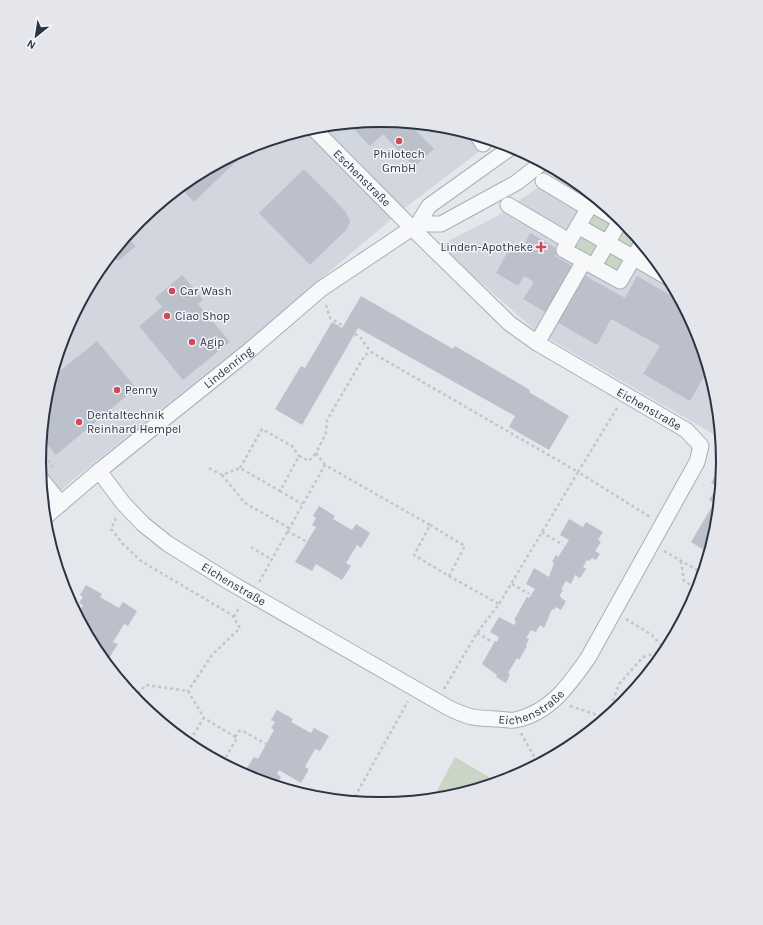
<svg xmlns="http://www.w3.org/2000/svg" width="763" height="925" viewBox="0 0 763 925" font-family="Karla,sans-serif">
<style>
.built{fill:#d2d6de}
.green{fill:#c9d6c5}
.building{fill:#bbc0ca}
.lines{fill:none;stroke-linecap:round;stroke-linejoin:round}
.street-casing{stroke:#a9aeb7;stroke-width:17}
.path{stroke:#c2c5cb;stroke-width:2.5;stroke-dasharray:3 3;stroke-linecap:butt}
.street{stroke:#f7f8fa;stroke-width:15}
.poi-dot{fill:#d1495b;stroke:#f4f6f9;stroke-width:1.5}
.labels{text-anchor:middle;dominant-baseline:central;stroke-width:3;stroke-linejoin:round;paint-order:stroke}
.poi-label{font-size:12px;fill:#2b3445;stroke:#f4f6f9;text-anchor:start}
.street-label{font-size:12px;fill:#2b3445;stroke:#f4f6f9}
.rim{fill:none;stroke:#2b3445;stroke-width:2}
</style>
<rect width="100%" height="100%" fill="#e4e7ec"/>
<path class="built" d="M382,120L449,127L494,140L401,211L244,344L75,478L43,506L39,462L46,395L65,331L97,272L139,220L191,178L251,146L315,127Z
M560,172L572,178L624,220L666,272L698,332L717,396L722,439L537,332L439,246L497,216Z"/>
<path class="green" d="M592,212L639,238L619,276L571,249Z
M455,757L499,783L448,798L432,800Z"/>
<path class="building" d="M382,120L409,123L434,149L414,167L383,134L370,146L348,123Z
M253,145L194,202L180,187L191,178Z
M304,169L346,212L350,221L347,229L310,265L259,213Z
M586,189L604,204L603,205L584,193Z
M530,233L559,250L555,256L574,267L547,313L523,299L534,282L524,276L518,286L496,273L512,244L521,250Z
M126,236L136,246L120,260H106Z
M582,274L625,298L637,276L682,302L698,332L712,377L706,373L690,401L643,374L660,346L611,319L597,345L555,321Z
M182,275L203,300L198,304L230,342L183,380L139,326L162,307L155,298Z
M94,277L100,282L83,299Z
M361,296L453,349L455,346L530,390L529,392L569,416L549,450L509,427L515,416L358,328L302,425L275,409L301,366L305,368L332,322L342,328Z
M97,341L136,388L56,455L41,437L46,395L50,379Z
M722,464L724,465L717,530L709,557H707L709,553L691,542L714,503L709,500L717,487L711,483Z
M319,506L335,516L333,519L352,530L356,524L370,533L361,548L357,545L346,563L351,566L342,580L316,564L312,571L295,562L316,527L312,525L316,518L313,516Z
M569,519L583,527L586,522L603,532L598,540L601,542L595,551L600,554L596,560L592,558L589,561L587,560L583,567L586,569L580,578L575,575L571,584L566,581L561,589L563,590L560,595L561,598L566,601L561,610L556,607L554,610L552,609L544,628L540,625L536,632L531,630L526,638L529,639L526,645L527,646L519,660L517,658L508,673L510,674L506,683L496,677L497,675L482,664L495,641L497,642L499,637L490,632L499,617L514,625L516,621L514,620L527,597L529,598L535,589L526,584L534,568L549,577L554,563L552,562L556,555L558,557L569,540L560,535Z
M86,585L102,594L100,597L119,608L123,602L137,611L128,626L124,624L113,642L118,644L109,658L95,649L77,616L83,605L79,603L83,597L80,595Z
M277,710L293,719L291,722L311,733L314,728L329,736L320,751L315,749L305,767L309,769L301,783L279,770L277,774L281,777L275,787L268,784L245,771L254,757L258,759L274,730L271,728L275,722L271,720Z"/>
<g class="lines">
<g class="street-casing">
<g id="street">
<path d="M478,136L483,144"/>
<path d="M543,181L588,208"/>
<path d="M508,205L569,241"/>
<path d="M418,224H441L516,183L543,162"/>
<path d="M628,225L591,204L564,250L620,281L642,243"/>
<path d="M578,226L669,278"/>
<path d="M594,266L620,221"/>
<path d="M537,343L584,261"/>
<path id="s1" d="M99,471L123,503L143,524L168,544L231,583L447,707C469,718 473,718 497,719C503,719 510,721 515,720C550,713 569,685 588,658L697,462L701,446L686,430L537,343L509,323L412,228L312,127"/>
<path d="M41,479L61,504"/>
<path id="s2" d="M44,518L99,471L250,350L321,289L418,224L429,206L513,146"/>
</g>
</g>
<path class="path" d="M326,305L330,318L343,326
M355,334L360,337L371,352
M617,408L578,472L650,517
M40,451L55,469
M325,465L316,453L326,433L327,420L365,355L371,352L578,472L499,604
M209,468L222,475L240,468L280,491L299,456L309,461L316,453
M240,468L262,429L292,446L299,456
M222,475L245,503L289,528
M280,491L302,504
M116,518L111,529L123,544L141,561L232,615L240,628L212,655L188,691
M430,525L465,546L449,576L414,555Z
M287,531L307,542
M542,532L563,545
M251,547L271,559
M664,551L704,574
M681,561L684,581L699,590
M259,582L325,465L430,525
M512,584L529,594
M234,617L240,606
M626,619L652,635L667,652
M477,633L492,642
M444,689L477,633L499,604L449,576
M134,698L146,685L188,691L204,718
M570,706L607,718
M613,713V701L619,684L643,657L664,651
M164,725L199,745L203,754
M521,733L539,765
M235,737L239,731H243L266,744
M190,740L204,718L237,738L222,764
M285,789L287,786
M441,799L444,788
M352,802L408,701"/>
<use href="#street" class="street"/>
</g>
<g class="poi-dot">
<circle cx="399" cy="141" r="4"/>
<path d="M539 241h4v4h4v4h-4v4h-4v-4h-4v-4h4z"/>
<circle cx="172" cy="291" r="4"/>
<circle cx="167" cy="316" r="4"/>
<circle cx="192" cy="342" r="4"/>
<circle cx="117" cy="390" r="4"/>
<circle cx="79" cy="422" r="4"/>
</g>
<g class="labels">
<g class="poi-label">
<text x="399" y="154" text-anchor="middle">Philotech<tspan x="399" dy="14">GmbH</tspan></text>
<text x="533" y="247" text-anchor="end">Linden-Apotheke</text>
<text x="180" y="291">Car Wash</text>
<text x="175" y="316">Ciao Shop</text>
<text x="200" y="342">Agip</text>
<text x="125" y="390">Penny</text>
<text x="87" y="415">Dentaltechnik<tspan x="87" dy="14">Reinhard Hempel</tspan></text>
</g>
<g class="street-label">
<text transform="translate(362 178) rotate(45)">Eschenstraße</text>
<text stroke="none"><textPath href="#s2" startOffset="238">Lindenring</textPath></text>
<text transform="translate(649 409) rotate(30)">Eichenstraße</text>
<text stroke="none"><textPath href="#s1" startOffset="178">Eichenstraße</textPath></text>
<text stroke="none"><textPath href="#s1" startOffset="514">Eichenstraße</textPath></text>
</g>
</g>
<path d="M0 0H763V925H0ZM46 462a335 335 0 1 1 670 0a335 335 0 1 1-670 0Z" fill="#e4e6eb" fill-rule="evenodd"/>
<path class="rim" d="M46 462a335 335 0 1 1 670 0a335 335 0 1 1-670 0Z"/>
<g transform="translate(36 36) rotate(210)" stroke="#f4f6f9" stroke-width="3" paint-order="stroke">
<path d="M0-3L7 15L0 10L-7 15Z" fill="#2b3445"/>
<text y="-6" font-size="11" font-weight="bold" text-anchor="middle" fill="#2b3445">N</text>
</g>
</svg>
